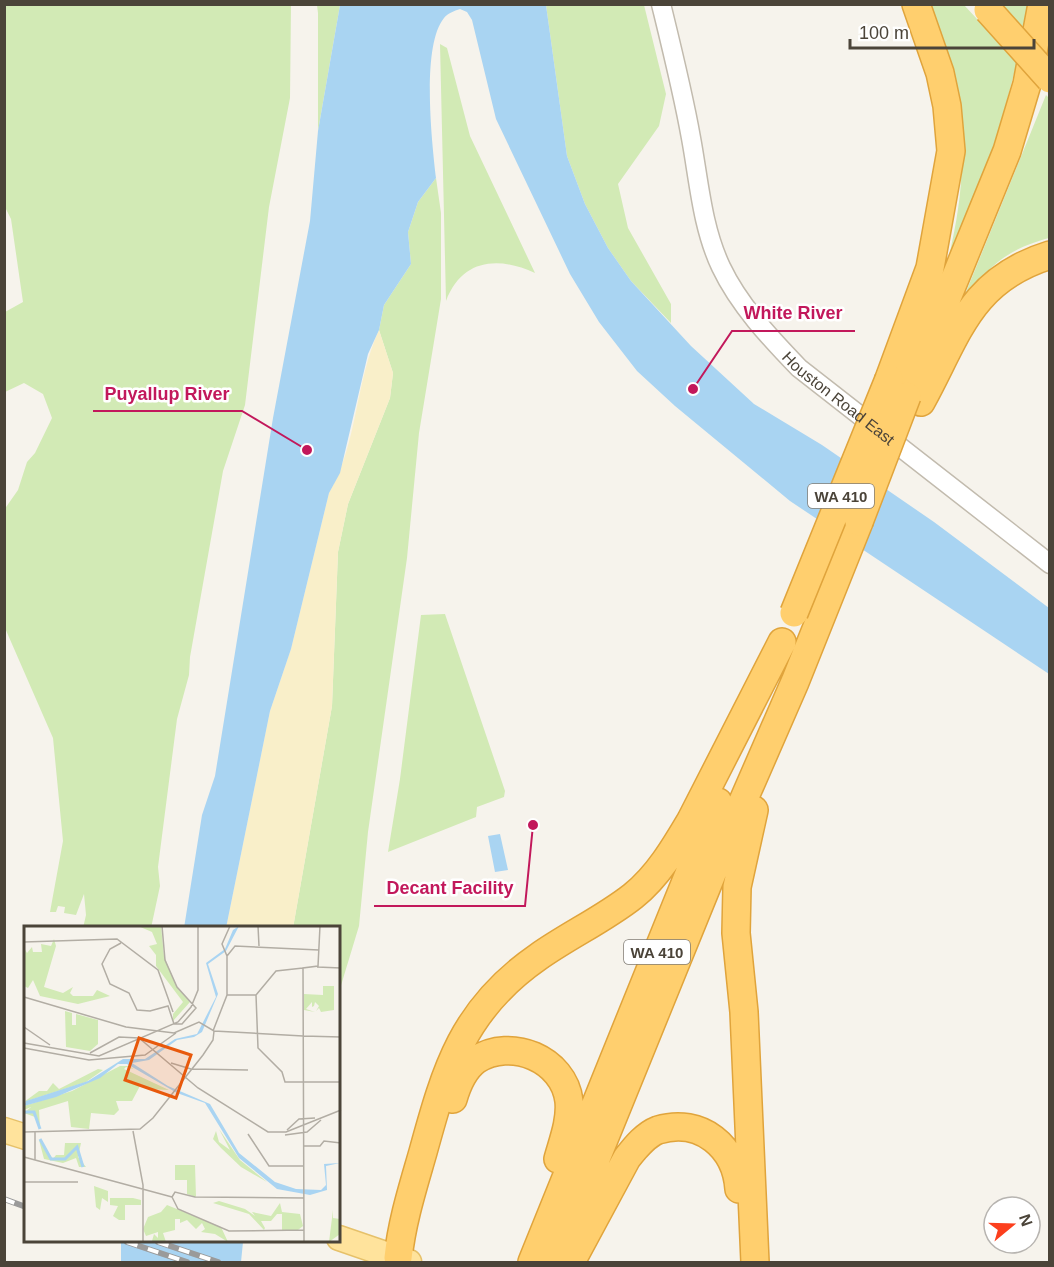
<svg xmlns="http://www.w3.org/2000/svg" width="1054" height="1267" viewBox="0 0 1054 1267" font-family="Arial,sans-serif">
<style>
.green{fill:#d2eab5}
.sand{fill:#f9efc9}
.water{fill:#a9d4f2}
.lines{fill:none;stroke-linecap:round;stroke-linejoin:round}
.minor-casing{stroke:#c2bbae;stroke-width:21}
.major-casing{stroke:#e6c16a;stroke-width:27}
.highway-casing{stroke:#e0a43c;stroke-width:30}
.minor{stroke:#fff;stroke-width:18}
.major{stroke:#ffe39c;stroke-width:24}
.highway{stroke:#ffcf6e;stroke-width:27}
.rail-casing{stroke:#9a9a9a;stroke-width:6}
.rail{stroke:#fff;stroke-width:4;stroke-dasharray:11;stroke-linecap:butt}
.highway-bridge-casing{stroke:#e0a43c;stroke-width:30;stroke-linecap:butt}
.highway-bridge{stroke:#ffcf6e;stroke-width:27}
.labels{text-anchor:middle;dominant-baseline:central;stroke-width:5;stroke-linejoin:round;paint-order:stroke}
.shield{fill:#fff;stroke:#817c74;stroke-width:1.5}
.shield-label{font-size:15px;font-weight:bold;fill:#4b4439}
.street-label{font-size:16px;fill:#4b4439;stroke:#fff}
.inset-river{fill:none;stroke:#a9d4f2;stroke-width:3}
.inset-road{fill:none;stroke:#b2ada4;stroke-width:1.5}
.view{fill:#e8590c;fill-opacity:0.15;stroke:#e8590c;stroke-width:3}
.inset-edge{fill:none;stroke:#4b4439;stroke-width:3}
.leader{fill:none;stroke:#c2185b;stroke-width:2}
.callout-dot{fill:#c2185b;stroke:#fff;stroke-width:2}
.callout-label{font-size:18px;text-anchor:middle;font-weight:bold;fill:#c2185b;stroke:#fff;stroke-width:5;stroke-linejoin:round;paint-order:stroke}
</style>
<rect width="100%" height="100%" fill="#f6f3ec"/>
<path class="green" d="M5,4L291,5L290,98L269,207L245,405L223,471L190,657L189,675L177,719L158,867L160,886L151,928H83L86,915L84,894L76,915L64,913L65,907L58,906L56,912H50L63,841L53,738L5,628L4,510L18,490L27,462L35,453L52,418L43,394L24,383L5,392V312L23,302L11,219L5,207Z
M317,5H340L318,131V13Z
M546,5H644L666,94L659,126L618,184L628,228L671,304V323L631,281L608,248L585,204L567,156Z
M931,5H964L1017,62L998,135L945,277C949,254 955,232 958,209C969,141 953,69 931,5Z
M1003,5H1030L1026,31Z
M440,44L447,48L470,136L535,273C498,256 462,259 446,301Z
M1046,95L1050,99L1049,238C1008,249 992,264 964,297Z
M436,178L441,213V299L419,433L407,558L368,832L359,926L339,992V928H293L332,706L338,552L348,504L390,398L393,373L379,330L384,305L411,264L408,232L418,202Z
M445,614L505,791L504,797L477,807L476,817L388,852L400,779L421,615Z"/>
<path class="sand" d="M379,330L393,373L390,398L348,504L338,552L332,706L293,928H226L270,711L291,649L329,493C358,443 355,382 379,330Z"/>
<path class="water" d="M340,5H546L567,156L585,204L608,248L631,281L691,346L754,404L822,445L934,522L1049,608V674L790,501L675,406L637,371L599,322L570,274L496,119L472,20L467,12L460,9C454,11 448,13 444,18C421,46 432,143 436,178L418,202L408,232L411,264L384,305L379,330L368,354L340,473L329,493L291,649L270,711L226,928H184L202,815L215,776L273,418L310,221L318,131Z
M500,834L508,870L495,872L488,836Z
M121,1242H243L241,1262H121Z"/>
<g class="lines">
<g class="minor-casing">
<g id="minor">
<path id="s1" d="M661,4C672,49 683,93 691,138C699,181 702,227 721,267C739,305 770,338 799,368L1050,564"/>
</g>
</g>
<g class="major-casing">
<path id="major" d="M4,1130L26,1137
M339,1238L409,1262"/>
</g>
<g class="highway-casing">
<path id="highway" d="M889,379L930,268L951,151L947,106L940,73L916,4
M907,396L1007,151L1027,84L1042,4
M921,402C958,335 969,280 1050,255
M754,810L737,887L736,933L744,1012L755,1262
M453,1099C457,1085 464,1069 476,1060C511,1037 564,1059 569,1101C571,1121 563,1141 558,1159
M398,1258C402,1221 413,1187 423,1152C446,1068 463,1009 538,957C569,935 604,919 633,896C658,876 675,847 691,820L782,642
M532,1262L718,802
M554,1262L720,854L795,682L859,522
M571,1262L627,1158C635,1148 645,1135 658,1130C701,1117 736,1147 739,1189"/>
</g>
<use href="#minor" class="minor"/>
<use href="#major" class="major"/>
<use href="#highway" class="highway"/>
<g class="rail-casing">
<path id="rail" d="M4,1199L26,1207
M127,1242L187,1262
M158,1242L218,1262"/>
</g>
<use href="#rail" class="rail"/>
<g class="highway-bridge-casing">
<path id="highway-bridge" d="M988,10L1050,79
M859,522L907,396
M794,613L889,379"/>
</g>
<use href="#highway-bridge" class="highway-bridge"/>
</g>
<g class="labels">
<g class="shield">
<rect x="808" y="484" width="66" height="24" rx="4.5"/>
<rect x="624" y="940" width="66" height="24" rx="4.5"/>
</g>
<g class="shield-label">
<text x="841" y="496">WA 410</text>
<text x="657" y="952">WA 410</text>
</g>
<g class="street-label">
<text stroke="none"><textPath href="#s1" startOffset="448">Houston Road East</textPath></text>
</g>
</g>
<g transform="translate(24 926)">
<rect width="316" height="316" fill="#f6f3ec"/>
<path d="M114,0H137L140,30L153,61L166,76L149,95V88L159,76L132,40V29L125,20L133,18L128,6ZM30,13L32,20L20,61L39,67L49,61L46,67L49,70H69L73,64L86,70L54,78L16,70L9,54L4,62L0,60V22L3,27L8,21L9,26H18L17,18L27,20ZM299,60H310V84L297,86L295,82L292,85L295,80L291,76L290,80L288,81V76L282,83L291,86L280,84V68L299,69ZM41,85L48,87V99H52V88L74,94V118L66,125L42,121ZM96,140H105L110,143L102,141L100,143L145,164L123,163L117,158L108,175H92L95,184L90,189L67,187L65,203L47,201L44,175L15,184L16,202L11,191L0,187L7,181L0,184V180L48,165ZM74,143L79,144L62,156L0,176L15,165H23L29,157L35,163ZM195,203L216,234L243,256L217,241L197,222L189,213L192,205L195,216L206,224ZM15,214L29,233L32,229H40L41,217H57L54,231L62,241H55L52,232L39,237L20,233ZM151,239H171L172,271L163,268V254H151ZM70,260L84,265V276L78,272L76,284L72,281ZM86,272H109L117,274V279H101V294H95L89,290L94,280L86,279ZM195,275L221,283L231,290L228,286L247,290L256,277L258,286L276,288L279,300L274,304H258V288H253L247,295H237L241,302L240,304L225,288L189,277ZM143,279L197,301L204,316L191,308L177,306L181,303L178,297L172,303L163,294L156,297V293H151V304L139,307L142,316L128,315L130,308L134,312V306L122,310L119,303L124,291L137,286ZM309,284V292L316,293V308L305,316Z" fill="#d2eab5"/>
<path d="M215,0L202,25L184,38L194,68L178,106L170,111L153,114L125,134L108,137L144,160L186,178L215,227L251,256L272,263L297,264L302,259L300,238L316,237L302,240L303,264L286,269L253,263L215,232L181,177L153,167L103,138H94L76,152L32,171L0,180L2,175L64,155L99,133H121L151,113L173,108L192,71L182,37L201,23L209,4Z" fill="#a9d4f2"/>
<path class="inset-river" d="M0,186H10L16,203M16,213L27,233H41L53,221L59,241"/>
<path class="inset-road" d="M234,0L235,20M0,16L93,13L134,44L149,86M97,17L86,23L78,38L86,58L105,67L113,84L126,85L144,80L150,98H158L172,82L153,61L141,34L138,0M203,30L211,20L295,24M203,30L198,18L206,0M293,41L317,42M279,42L252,45L232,69L234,122L258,146L261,156H317M203,69H232M0,71L102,101L150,107L175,96L190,105L279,110M0,101L26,119M189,105L203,69V30M279,110L317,111M0,117L75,130L154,96L167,81L174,64V0M0,122L65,134L121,129L152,107M66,127L95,111L115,112L174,162L244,206H262L317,184M147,137L167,143M167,143L224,144M263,204L275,193L291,192M109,205L119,259V316M0,206L116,203L129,192L179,129L189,114L190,105M224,208L245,240H279M261,209L283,206L297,194M279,220H296L300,215L317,217M0,231L148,271M11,234V206M0,256H54M148,271L154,283L205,305L280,304M148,271L151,266L171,271L280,272M280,316L279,42L294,40L296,0"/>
<path class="view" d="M115,112L167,129L152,172L101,154Z"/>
<rect width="316" height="316" class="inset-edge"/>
</g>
<path class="leader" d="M693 389L732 331H855M307 450L242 411H93M533 825L525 906H374"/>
<g class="callout-dot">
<circle cx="693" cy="389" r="6"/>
<circle cx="307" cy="450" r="6"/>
<circle cx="533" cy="825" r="6"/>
</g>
<g class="callout-label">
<text x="793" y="319">White River</text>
<text x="167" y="400">Puyallup River</text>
<text x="450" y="894">Decant Facility</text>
</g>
<rect width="1054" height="1267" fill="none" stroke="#4b4439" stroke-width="12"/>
<g transform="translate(1012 1225) rotate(71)"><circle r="28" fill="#ffffff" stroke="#b7b4b0" stroke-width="1.5"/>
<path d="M0-4.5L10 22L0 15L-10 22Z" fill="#fc3f1d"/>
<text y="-9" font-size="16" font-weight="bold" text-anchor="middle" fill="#4b4439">N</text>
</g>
<path d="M850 39v9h184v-9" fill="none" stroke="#4b4439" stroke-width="3"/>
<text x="859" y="39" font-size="18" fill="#4b4439" stroke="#ffffff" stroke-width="4.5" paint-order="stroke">100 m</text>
</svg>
